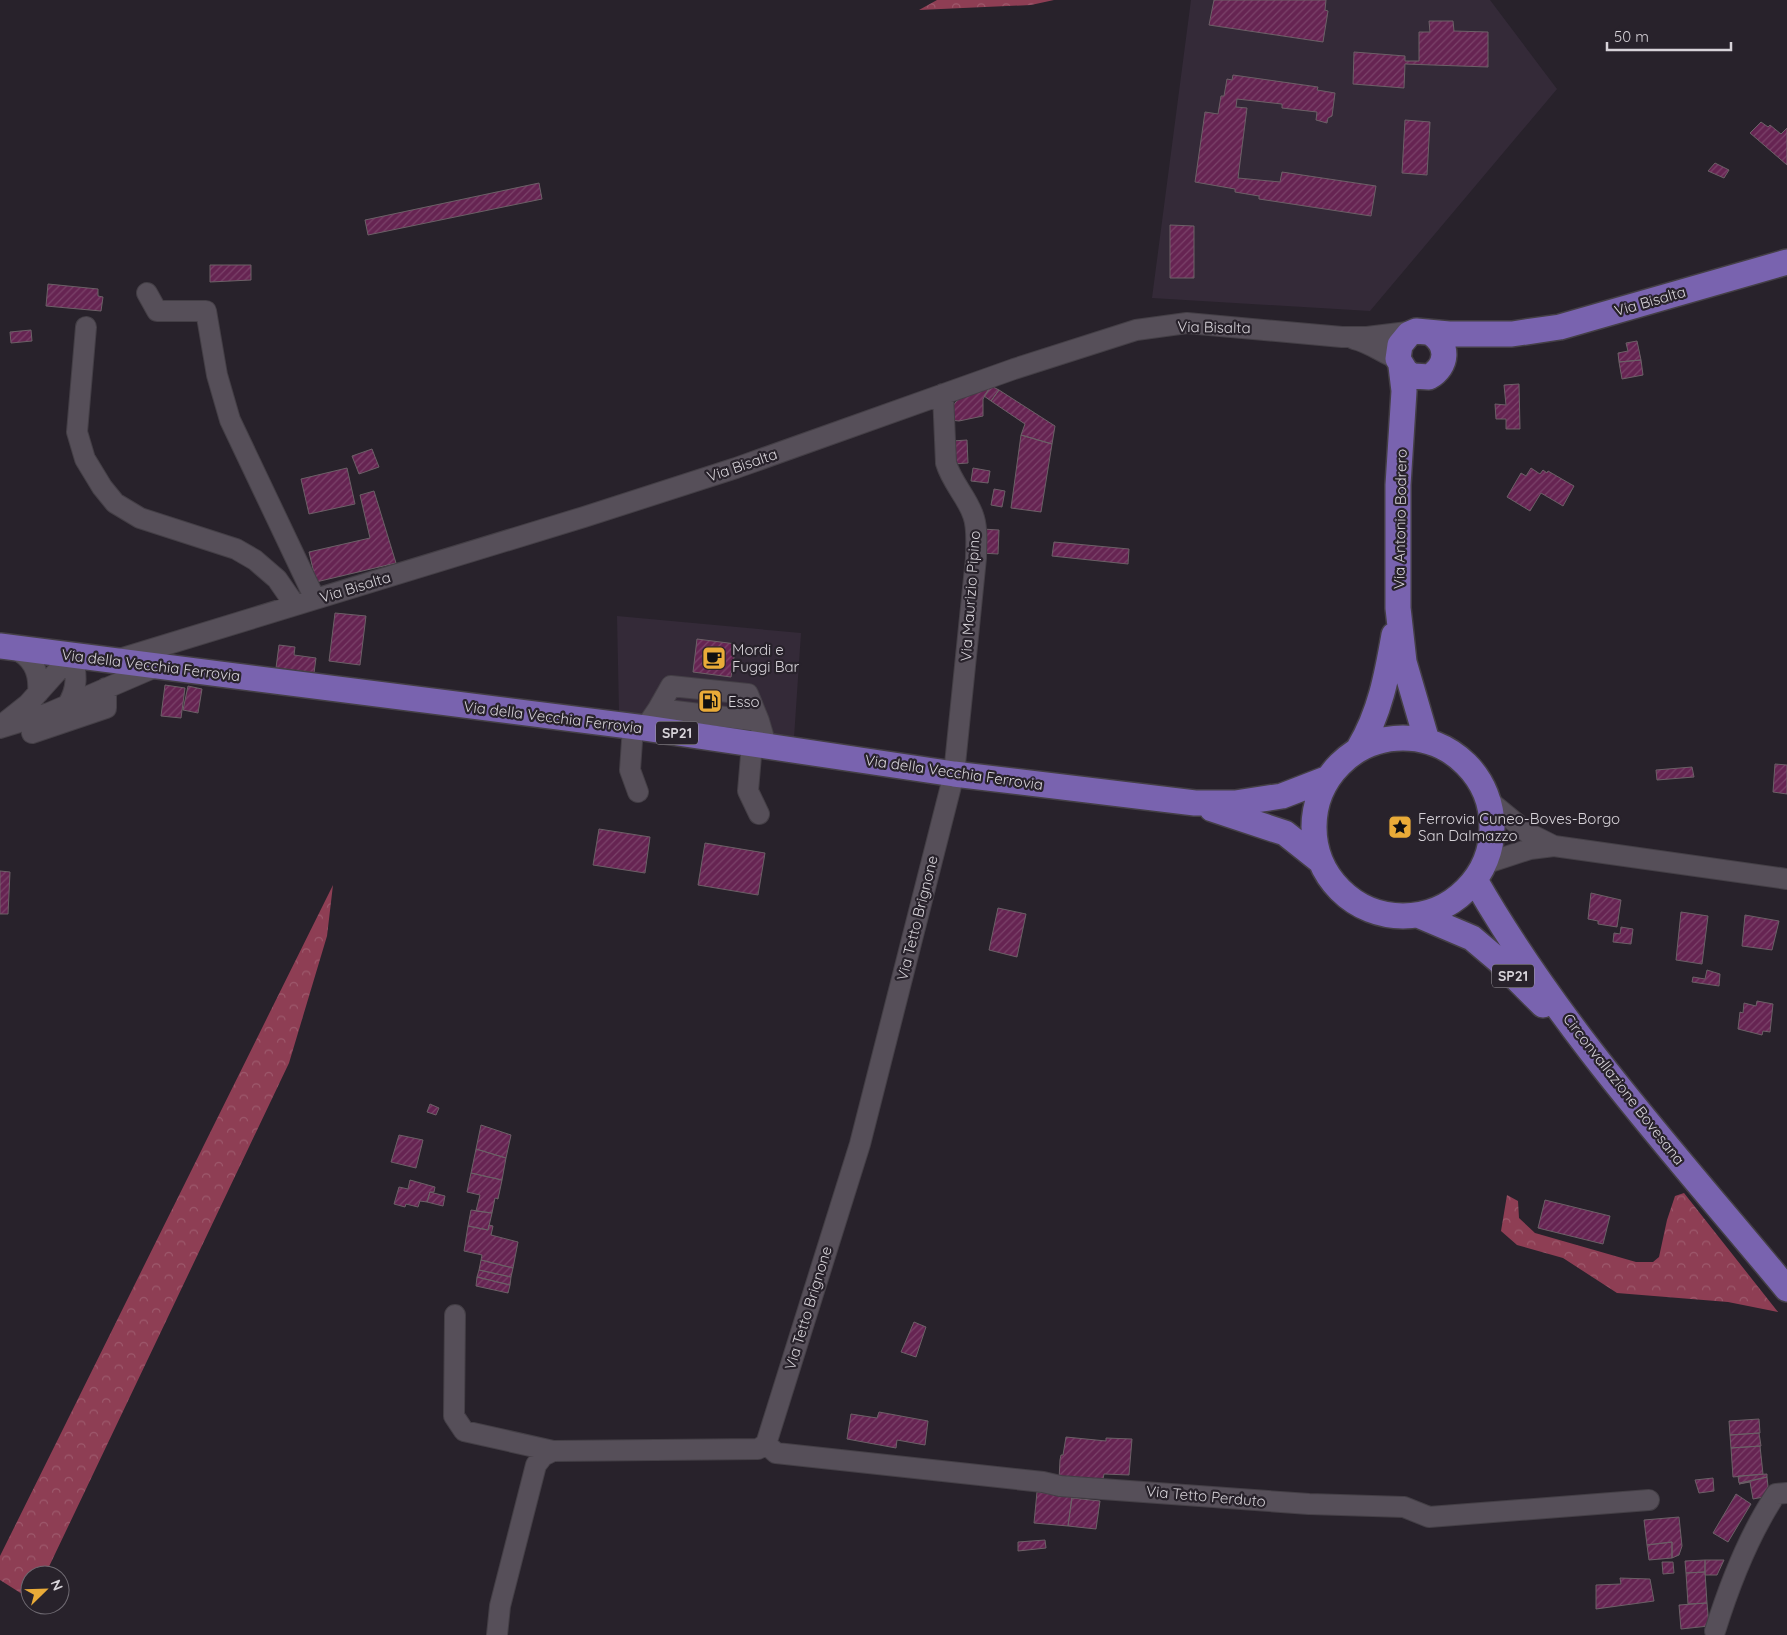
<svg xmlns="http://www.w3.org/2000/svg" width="1787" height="1635" viewBox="0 0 1787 1635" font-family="Quicksand,sans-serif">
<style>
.built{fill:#342a38}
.forest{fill:url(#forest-crowns)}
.building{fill:url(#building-hatch);stroke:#6c6067}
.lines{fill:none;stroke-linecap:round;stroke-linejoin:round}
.minor-casing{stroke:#443f46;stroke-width:22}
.major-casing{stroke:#443f46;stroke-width:28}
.minor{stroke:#564f59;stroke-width:20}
.major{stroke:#7963af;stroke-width:25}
.labels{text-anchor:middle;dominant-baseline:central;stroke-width:4.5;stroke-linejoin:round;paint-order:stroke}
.shield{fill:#28222b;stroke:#a29ea5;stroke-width:1}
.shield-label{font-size:14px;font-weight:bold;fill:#d7d3d9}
.street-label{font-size:15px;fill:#d7d3d9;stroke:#28222b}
.poi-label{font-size:15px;fill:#d7d3d9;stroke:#28222b;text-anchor:start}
</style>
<defs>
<pattern id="forest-crowns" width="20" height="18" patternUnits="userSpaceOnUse" patternTransform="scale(1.25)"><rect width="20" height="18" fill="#8e3e54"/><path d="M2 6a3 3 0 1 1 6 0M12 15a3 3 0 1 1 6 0" fill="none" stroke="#9d596c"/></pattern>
<pattern id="building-hatch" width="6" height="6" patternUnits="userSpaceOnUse" patternTransform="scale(1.25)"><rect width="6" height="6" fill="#662452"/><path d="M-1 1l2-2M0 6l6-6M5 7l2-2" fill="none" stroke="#7b436a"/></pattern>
</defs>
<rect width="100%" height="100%" fill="#28222b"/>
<path class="built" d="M1191,0H1490L1557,89L1370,311L1152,298Z
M617,616L801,633L794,738L619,713Z"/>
<path class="forest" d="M937,0H1054L1031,5L919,10Z
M333,885L327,936L289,1063L45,1575H30V1599L0,1580V1556Z
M1684,1193L1778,1312L1728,1302L1617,1293L1563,1258L1517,1245L1501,1231L1507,1195L1518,1201L1519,1218L1535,1233L1636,1262H1653L1659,1257L1667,1220L1675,1196Z"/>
<path class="building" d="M1214,0H1326L1325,10L1328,11L1323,42L1209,25Z
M1429,21H1453L1454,31L1488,32V67L1405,64L1404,88L1353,84L1354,52L1405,56V61H1419V32H1430Z
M1233,75L1318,87L1317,90L1335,93L1332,116L1328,118L1327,123L1316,120L1317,112L1282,108V104L1237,99L1236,107L1247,108L1238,178L1280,182L1282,172L1376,186L1371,216L1259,199V196L1235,192V189L1195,182L1205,112L1218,114L1221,96H1224L1227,79L1232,80Z
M1405,120L1430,122L1427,175L1402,173Z
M1761,122L1768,127L1770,125L1781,134L1787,128V165L1750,133Z
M1715,163L1729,170L1724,178L1708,171Z
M539,183L542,199L368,235L365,220Z
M1170,225L1194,226V278H1170Z
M210,265H251V280L210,282Z
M48,284L98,289V296L103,297L101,311L46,306Z
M31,330L32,341L11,343L10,332Z
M1637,341L1641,360L1619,362L1618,353L1628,351L1626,343Z
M1641,360L1643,375L1622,379L1619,362Z
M1519,384L1520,429H1506V419H1496L1495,404L1506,405L1504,385Z
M991,386L983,399V416L959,421L950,420L951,408L960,397Z
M991,386L999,390L991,401L984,396Z
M999,390L1055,426L1052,444L1021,435L1025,424L991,401Z
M1021,435L1052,444L1041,512L1011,508Z
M967,440L968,463L954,464L952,441Z
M372,449L379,467L359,474L352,456Z
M347,468L355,504L309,514L301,479Z
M973,468L990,471L988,483L971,481Z
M1531,468L1540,474L1543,470L1547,473L1548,471L1574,486L1563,506L1541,493L1530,511L1507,497L1521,473L1526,476Z
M994,489L1005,491L1002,507L991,505Z
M374,491L396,563L316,582L309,552L370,538L360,495Z
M982,529L999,530L998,554L981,553Z
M1054,542L1129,549L1128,564L1052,556Z
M335,613L366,616L360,665L329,661Z
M697,639L736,644L731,677L693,672Z
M279,645L295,647L294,655L316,658L314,673L276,668Z
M165,685L185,688L181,718L161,716Z
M188,686L202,689L198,713L183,710Z
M1775,764L1787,765V794L1773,792Z
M1692,767L1694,777L1657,780L1656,770Z
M599,829L650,837L645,873L593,865Z
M705,843L765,853L758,895L698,885Z
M0,871L10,872L8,914H0Z
M1591,893L1621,900L1617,927L1598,924V921L1588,919Z
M998,908L1026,914L1017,957L989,950Z
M1681,912L1708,916L1702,964L1676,960Z
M1745,915L1779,921L1772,950L1742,946Z
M1621,927L1633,929L1631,944L1613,942L1614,933L1620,934Z
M1707,970L1720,974L1719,986L1692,982L1693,977L1705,979Z
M1757,1001L1773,1004L1770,1032L1763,1031L1762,1035L1738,1029L1740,1012L1743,1013L1744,1003L1756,1006Z
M430,1104L439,1108L436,1115L427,1112Z
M481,1125L511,1135L506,1158L476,1149Z
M399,1135L423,1140L416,1168L391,1162Z
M476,1149L506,1158L502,1180L471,1173Z
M471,1173L502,1180L498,1199L495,1198L492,1213L476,1211L480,1195L467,1192Z
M410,1180L435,1187L434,1192H430L427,1202L420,1201L418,1207L406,1204L405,1207L394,1204L399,1187L408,1189Z
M430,1192L445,1196L443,1206L427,1202Z
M1545,1200L1610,1216L1603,1244L1538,1228Z
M471,1210L492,1213L488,1230L468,1226Z
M489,1225L493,1226L491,1235L518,1242L513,1268L481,1260L482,1255L464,1251L468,1226L488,1230Z
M481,1260L513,1268L511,1277L479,1270Z
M479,1270L511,1277L510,1285L477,1277Z
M477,1277L510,1285L508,1293L476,1286Z
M914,1322L926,1327L916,1357L901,1352Z
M879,1412L928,1421L925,1445L897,1440L896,1448L847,1439L851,1414L877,1418Z
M1759,1419L1760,1433L1730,1435L1729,1421Z
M1759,1433L1761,1446L1731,1448L1730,1435Z
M1066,1437L1106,1441V1438L1132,1439L1129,1475L1104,1474L1102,1484L1059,1480L1060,1460L1061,1455H1063Z
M1760,1446L1763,1474L1733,1477L1731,1448Z
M1767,1474V1477L1739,1483L1738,1476Z
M1767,1477L1769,1496L1753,1499L1750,1482L1739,1484Z
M1713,1478L1714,1491L1699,1493L1695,1480Z
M1037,1492L1072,1496L1068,1526L1034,1523Z
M1736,1494L1751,1504L1728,1542L1713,1533Z
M1072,1498L1100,1501L1096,1529L1068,1526Z
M1679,1517L1682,1546L1679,1555L1672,1558V1542L1647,1545L1644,1520Z
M1045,1540L1046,1548L1018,1551V1542Z
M1672,1542V1558L1649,1560L1647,1545Z
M1705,1560H1724L1717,1575H1705Z
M1705,1560V1572L1686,1573L1685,1561Z
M1662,1562H1673L1674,1573L1663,1574Z
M1705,1572L1707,1603L1688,1604L1686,1573Z
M1620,1578L1650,1579L1654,1601L1596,1609V1585L1621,1584Z
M1707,1603L1709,1626L1681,1629L1679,1605Z"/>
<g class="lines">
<g class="minor-casing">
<path id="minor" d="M147,293L157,311H206L217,375L230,420L315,599
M86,327L77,432L85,459L102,487L115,503L140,518L236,549L255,560L277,579L295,605
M1354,339C1371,343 1382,353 1398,359
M12,648C32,656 40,671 38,693
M116,660L584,517L736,468L1014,369L1136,330L1187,323L1342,337H1367L1416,331
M67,706C78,688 77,675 72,655
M658,709L671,686L748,694L759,721
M3,724L28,704L72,655
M633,727L630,770L638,792
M0,728L49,713L158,666
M645,728L658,709L759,721L766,745
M32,733L106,708V688
M752,744L748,791L759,814
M1488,800L1528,833L1554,846L1787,879
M1484,864L1530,849L1554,846
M455,1315L454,1416L464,1431L553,1451
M766,1444L776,1453L1043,1482L1060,1486L1309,1504L1404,1507L1429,1517L1649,1500
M1715,1631C1730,1583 1748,1536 1776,1494L1787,1493
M497,1635L500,1606L536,1465L543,1456L553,1451L758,1449L766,1444L860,1144L954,774L976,558C976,544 978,528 973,515C967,497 952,483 946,463L943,394"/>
</g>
<g class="major-casing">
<path id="major" d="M1431,333C1449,345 1448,366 1429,377L1413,376L1406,372L1398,359L1400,345L1409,334L1416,331L1449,334H1512L1560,327L1787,262
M1401,366L1404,391L1398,485V608L1404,662L1427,741
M0,646L645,728L954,774L1195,803H1235L1282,796L1326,779
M1314 827a89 89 0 1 1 178 0a89 89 0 1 1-178 0Z
M1359,748C1380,713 1387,675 1394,635
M1212,809L1285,833L1319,860
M1475,880C1560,1029 1678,1157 1787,1289
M1418,915L1472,938L1498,960L1543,1005"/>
</g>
<use href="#minor" class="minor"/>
<use href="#major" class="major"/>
</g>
<defs>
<g id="cafe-square" transform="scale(1.25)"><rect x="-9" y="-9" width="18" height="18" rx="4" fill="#e9ab38" stroke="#28222b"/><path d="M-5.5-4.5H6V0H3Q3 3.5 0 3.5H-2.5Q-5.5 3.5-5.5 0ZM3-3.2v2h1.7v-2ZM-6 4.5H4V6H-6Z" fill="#111"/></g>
<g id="fuel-square" transform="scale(1.25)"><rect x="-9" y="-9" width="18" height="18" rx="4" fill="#e9ab38" stroke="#28222b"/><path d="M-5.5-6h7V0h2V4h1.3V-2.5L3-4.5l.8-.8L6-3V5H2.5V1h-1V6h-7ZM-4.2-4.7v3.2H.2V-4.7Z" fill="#111"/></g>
<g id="sight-square" transform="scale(1.25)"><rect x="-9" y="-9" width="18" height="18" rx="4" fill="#e9ab38" stroke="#28222b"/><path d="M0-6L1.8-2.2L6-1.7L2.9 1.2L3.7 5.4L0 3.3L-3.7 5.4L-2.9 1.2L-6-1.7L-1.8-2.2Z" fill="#111"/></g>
</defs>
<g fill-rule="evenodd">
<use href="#cafe-square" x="714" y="658"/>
<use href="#fuel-square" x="710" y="701"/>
<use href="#sight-square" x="1400" y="827"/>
</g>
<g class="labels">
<g class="shield">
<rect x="656" y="721.5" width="42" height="23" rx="4"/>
<rect x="1492" y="964.5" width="42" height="23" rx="4"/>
</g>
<g class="shield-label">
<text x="677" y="733">SP21</text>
<text x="1513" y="976">SP21</text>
</g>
<g class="street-label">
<text transform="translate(1650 301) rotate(-16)">Via Bisalta</text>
<text transform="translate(1214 327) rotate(1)">Via Bisalta</text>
<text transform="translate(742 465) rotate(-19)">Via Bisalta</text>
<text transform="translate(1400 519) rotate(-89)">Via Antonio Bodrero</text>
<text transform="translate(355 587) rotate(-17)">Via Bisalta</text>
<text transform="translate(970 596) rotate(-86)">Via Maurizio Pipino</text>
<text transform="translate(151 665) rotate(7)">Via della Vecchia Ferrovia</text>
<text transform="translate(553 717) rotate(7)">Via della Vecchia Ferrovia</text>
<text transform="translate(954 772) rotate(8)">Via della Vecchia Ferrovia</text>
<text transform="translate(917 918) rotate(-76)">Via Tetto Brignone</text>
<text transform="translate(1624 1089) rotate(52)">Circonvallazione Bovesana</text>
<text transform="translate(808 1308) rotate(-73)">Via Tetto Brignone</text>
<text transform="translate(1206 1496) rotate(5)">Via Tetto Perduto</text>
</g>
<g class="poi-label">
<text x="732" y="649">Mordi e<tspan x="732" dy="17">Fuggi Bar</tspan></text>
<text x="728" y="701">Esso</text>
<text x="1418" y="818">Ferrovia Cuneo-Boves-Borgo<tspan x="1418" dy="17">San Dalmazzo</tspan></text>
</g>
</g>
<g transform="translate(45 1590) rotate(67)"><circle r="24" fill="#28222b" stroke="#6e6971"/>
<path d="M0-4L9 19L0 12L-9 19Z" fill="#e9ab38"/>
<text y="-8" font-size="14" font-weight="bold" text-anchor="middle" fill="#d7d3d9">N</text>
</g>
<path d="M1607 42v8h124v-8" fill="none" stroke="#d7d3d9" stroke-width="2.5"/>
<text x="1614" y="42" font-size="15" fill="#d7d3d9" stroke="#28222b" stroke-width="4" paint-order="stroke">50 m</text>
</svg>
